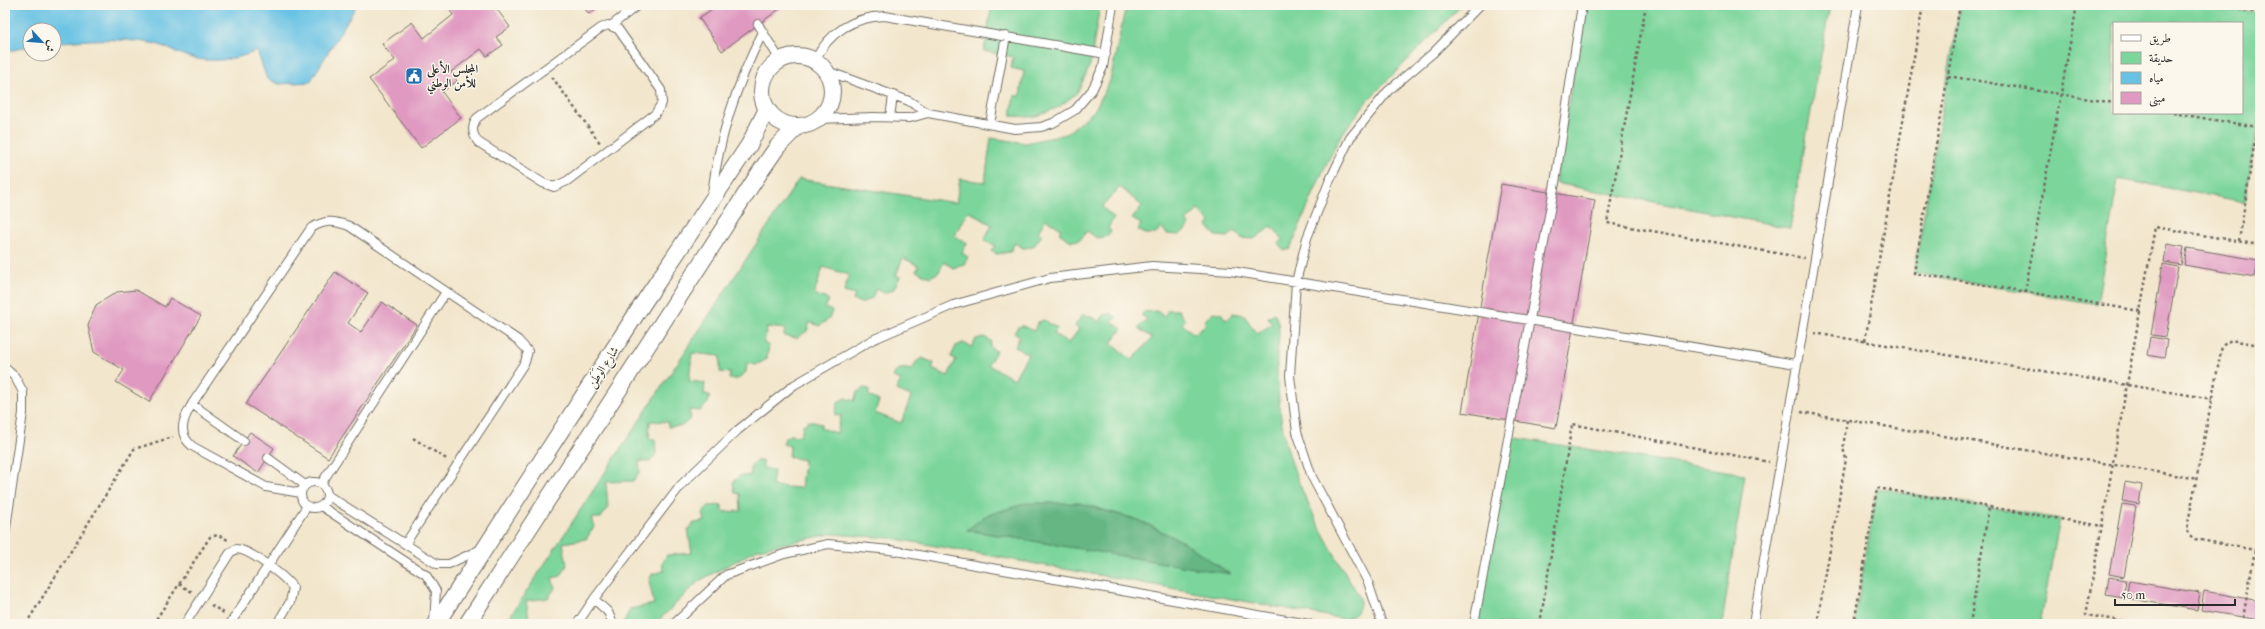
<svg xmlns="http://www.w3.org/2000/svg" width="2265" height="629" viewBox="0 0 2265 629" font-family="'IM FELL French Canon',Amiri,serif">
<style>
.green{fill:#7cd59b;stroke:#548063;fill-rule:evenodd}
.forest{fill:#65b683;stroke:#487057}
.water{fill:#67c2e4;stroke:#497688}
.building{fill:#e099c1}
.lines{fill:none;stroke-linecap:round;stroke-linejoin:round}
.service-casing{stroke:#716c63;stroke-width:10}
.minor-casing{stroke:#716c63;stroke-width:18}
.path{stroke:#716c63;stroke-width:2.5;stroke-dasharray:3 3;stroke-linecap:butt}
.service{stroke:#fff;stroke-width:8}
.minor{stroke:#fff;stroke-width:16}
.labels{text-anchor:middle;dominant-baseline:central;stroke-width:3;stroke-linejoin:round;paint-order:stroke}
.poi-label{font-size:12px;font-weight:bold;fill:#2b2b2b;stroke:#fbf7ec;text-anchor:start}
.street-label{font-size:12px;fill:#2b2b2b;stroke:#fbf7ec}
</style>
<rect width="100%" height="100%" fill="#fbf7ec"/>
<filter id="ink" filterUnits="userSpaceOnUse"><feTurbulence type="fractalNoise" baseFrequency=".025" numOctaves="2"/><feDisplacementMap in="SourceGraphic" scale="8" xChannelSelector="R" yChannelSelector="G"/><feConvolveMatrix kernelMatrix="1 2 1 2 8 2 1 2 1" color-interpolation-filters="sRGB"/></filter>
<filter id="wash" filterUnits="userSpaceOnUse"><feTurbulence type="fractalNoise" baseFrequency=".012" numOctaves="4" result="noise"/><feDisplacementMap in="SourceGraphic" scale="16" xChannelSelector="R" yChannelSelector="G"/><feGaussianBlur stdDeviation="0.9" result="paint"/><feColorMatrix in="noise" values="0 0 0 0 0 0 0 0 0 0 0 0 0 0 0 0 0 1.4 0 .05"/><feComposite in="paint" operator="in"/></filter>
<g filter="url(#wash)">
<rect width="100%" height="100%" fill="#f2e6cc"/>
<path class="green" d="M992,5H1100L1090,65L1078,92L1059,107L1034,117L1011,116L1014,96H1020L1024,71L1011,68L1013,57L984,51Z
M1126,5H1462L1367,101L1340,137L1323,171L1290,249L1284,251L1278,243L1283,240L1272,226L1254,239L1241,238L1235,231L1228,237L1216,236L1207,226L1210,222L1198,210L1186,221L1190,226L1179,235L1167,234L1161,227L1156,234H1145L1138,230L1141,224L1132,219L1142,206L1120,187L1102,207L1114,218L1108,228L1111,231L1108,236L1097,238L1087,231L1080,240L1071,241L1059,233L1061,229L1046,219L1038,232L1042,235L1033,247L1023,248L1015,243L1010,252L997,254L991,251L995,246L984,240L992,225L968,211L954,236L967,243L962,253L968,257L964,264L953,268L944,262L939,272L930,277L916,271L919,266L903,258L896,275L900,277L893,290L883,293L876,288L872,298L861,303L853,300L855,295L844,292L849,275L823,267L814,294L829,300L825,308L832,311L829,319L819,326L810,322L807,331L797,338L784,336L785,329L767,327L764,344L769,345L767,359L756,365L747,363L746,372L738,379H729L730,373L720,372V356L692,353L689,381L705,383L704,394L710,395L708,403L700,411L689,410L691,418L682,426L668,427V422L650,421L649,439H655L656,454L649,462L639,461L640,472L633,481L606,482L608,507L601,518H591L594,527L586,539L563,543L567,565L561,576L552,578L555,588L548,598L526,601L530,624H505L799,179L956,203L960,179L985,182L991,138L1026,143L1066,134L1094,111L1110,81Z
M1585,5H1830L1790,228L1555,183Z
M1960,5H2215L2260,13V108L2245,202L2118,179L2097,304L1914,273ZM2114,23H2242V113H2114Z
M1168,310H1178L1185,320L1182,324L1194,334L1206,324L1204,321L1213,312L1221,313L1226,320L1233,313L1244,315L1257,334L1272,324L1268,317L1274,313C1283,327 1277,344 1277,360C1277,382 1279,408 1283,430C1295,490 1329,545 1360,598C1361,610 1356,617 1344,619L891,538L831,534L758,549L699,581L655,624H623L630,609L654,604L649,581L652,574L664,571L662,563L667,555L692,553L688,530L694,523L705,521L703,513L708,506L722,505V512L741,511L740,494L735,493L733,482L739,476L751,475L750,467L756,461H763V468L774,470L772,486L801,488L804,460L789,457L790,446L783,444L785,438L790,435L801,436L803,425L809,421L822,424L820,428L837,433L841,416L835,415L838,402L845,398L854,401L857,392L864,388L869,389V396L879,401L875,413L901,423L911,396L896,390L901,380L893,377C897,367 902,368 912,370L916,362L922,358L934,363L932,369L948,376L956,359L951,357L956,346L963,343L972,347L976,339L984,337L991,341L990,347L996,351L988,365L1014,379L1028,354L1015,347L1020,336L1014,333L1018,327L1023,326L1034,331L1038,322L1044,320L1057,328L1054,334L1069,343L1079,329L1075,326L1082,315L1090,316L1099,322L1104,315L1112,313L1116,317L1112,322L1122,329L1111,343L1132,360L1152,338L1138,328L1147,319L1141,315L1144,312L1157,311L1164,317ZM1079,503L1139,520L1185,543L1229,573L967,530Z
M1509,437L1745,474L1722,624H1474Z
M1877,488L2060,519L2040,624H1854Z"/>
<path class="forest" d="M1026,503H1079L1138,520L1185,543L1230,574L967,530L985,516Z"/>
<path class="water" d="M5,5H357L310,82L279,84L267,79L257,51C234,60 210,64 186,56C174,52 163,45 152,43C119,38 87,39 54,43V30H30V46L5,52Z"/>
<g id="blocks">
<path class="building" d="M446,5H499L496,8L510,27L496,37L503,45L487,56L481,49L451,72L457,81L442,92L461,118L421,148L369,79L395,60L382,44L412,22L424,38L453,15Z
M582,5H600L589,14Z
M718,5H785L722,51L699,18Z
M1501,184L1595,200L1556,428L1462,412Z
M2167,244L2184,247L2181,265L2164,262Z
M2187,248L2258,260L2255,277L2184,265Z
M2163,264L2178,267L2166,337L2151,335Z
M335,272L368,293L348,323L361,332L382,302L417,325L328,458L246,404Z
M136,290L165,307L170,298L201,316L149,402L116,382L124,370L94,352L88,326L96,305L117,292Z
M2150,337L2167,340L2164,358L2147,355Z
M250,432L274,448L258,473L233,456Z
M2125,482L2142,485L2139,504L2122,501Z
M2122,504L2136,506L2124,577L2109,574Z
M2109,577L2126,580L2123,598L2106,595Z
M2129,581L2200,593L2197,610L2126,598Z
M2204,591L2260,601V620L2201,610Z"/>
</g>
</g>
<g filter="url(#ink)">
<use href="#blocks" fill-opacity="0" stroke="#716c63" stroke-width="1"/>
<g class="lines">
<g class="service-casing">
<path id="service" d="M758,24L780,60
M608,25L618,29L661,90L662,103L655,114L567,181L554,187L543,183L478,142C472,134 471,127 477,118L601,28Z
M612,25L638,5
M815,60C830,31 853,17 885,16L1106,54
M827,71L909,101L928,113L1015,129L1041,127L1053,123L1075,110L1092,90L1103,67L1113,5
M890,117L893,96
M818,119L873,117L910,118L928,113
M990,124L1006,36
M712,194C719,136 737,83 763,32
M5,368L15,377L23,392V413L5,534
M192,404L244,441
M268,458L305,485
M301 495a13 13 0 1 1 26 0a13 13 0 1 1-26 0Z
M321,484L446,292
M301,493L266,487L192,446C177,433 183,419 192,404L311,228C325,220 333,220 349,226L518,340L528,351L525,362L405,544
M327,495L437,564H449L483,548
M321,506L426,575L436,591L434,621
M594,599L608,612L613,624
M185,624L230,553L236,549C249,549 286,577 293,588L290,602L277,624
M230,624L307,506
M577,624L594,599L681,485L738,430L794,385L872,340L953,305L1050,278L1152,266L1231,271L1796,364
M674,624L726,575L784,554L828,544L890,550L1309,624
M1382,624L1368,582L1312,477L1297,432L1290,376L1296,282L1307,238L1329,182L1350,138L1388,91L1433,53L1480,5
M1474,624L1555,183L1582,5
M1753,624L1858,5"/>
</g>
<g class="minor-casing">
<path id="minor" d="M762 91a35 35 0 1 1 70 0a35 35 0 1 1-70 0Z
M436,624L644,302L749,145L767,109
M467,624L762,169L778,146L798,126"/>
</g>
<path class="path" d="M1646,5L1607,223L1804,258
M1960,5L1914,273L2140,311
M2215,5L2260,13
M1948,76L2114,103
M552,77L600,143
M2173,113L2257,127
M2239,241L2260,108
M2025,292L2077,5
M1814,333L2212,399
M1865,341L1923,5
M2260,345L2231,340L2222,346L2187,528L2188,534L2195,539L2260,551
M1801,412L2197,479
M413,438L448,460
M179,584L192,592
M211,605L224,613
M26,624L134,449L173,437
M153,624L210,537L218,535L228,540
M1540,624L1572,424L1769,462
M1817,624L1846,459L1843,448L1847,420
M1854,624L1877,488L2102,526
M1970,624L1989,507
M2140,624L2086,615L2155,227L2260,245
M2242,624L2255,550"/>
<use href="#service" class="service"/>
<use href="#minor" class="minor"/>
</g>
</g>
<defs>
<g id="civic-square" transform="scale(0.9)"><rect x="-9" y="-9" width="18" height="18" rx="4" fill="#1f6fb2" stroke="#fbf7ec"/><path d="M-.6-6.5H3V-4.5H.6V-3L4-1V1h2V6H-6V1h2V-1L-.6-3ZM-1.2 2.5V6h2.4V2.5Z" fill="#fff"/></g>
</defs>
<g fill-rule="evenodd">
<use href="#civic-square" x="414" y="76"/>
</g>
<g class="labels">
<g class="poi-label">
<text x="427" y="69">المجلس الأعلى<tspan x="427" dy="14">للأمن الوطني</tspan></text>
</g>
<g class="street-label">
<text transform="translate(603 367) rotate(-57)">شارع الوَطَن</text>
</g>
</g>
<rect width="2265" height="629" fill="none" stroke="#fbf7ec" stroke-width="20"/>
<rect x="2113" y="22" width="130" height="92" fill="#fbf7ec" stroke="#a8a59f"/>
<rect x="2121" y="35" width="20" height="6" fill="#ffffff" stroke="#a8a59f"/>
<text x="2149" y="42" font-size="12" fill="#2b2b2b">طريق</text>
<rect x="2121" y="52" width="20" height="12" fill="#7cd59b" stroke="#a8a59f"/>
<text x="2149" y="62" font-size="12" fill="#2b2b2b">حديقة</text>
<rect x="2121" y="72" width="20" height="12" fill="#67c2e4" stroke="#a8a59f"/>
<text x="2149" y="82" font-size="12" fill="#2b2b2b">مياه</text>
<rect x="2121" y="92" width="20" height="12" fill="#e099c1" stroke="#a8a59f"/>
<text x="2149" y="102" font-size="12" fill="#2b2b2b">مبنى</text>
<g transform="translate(42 42) rotate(116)"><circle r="19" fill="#fbf7ec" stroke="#a8a59f"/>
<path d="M0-3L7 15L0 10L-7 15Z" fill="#1f6fb2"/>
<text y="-6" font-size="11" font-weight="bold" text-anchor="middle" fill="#2b2b2b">ش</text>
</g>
<path d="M2115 599v6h120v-6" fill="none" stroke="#2b2b2b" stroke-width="2"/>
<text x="2121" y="599" font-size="12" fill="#2b2b2b" stroke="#fbf7ec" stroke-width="3" paint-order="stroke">50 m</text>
</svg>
